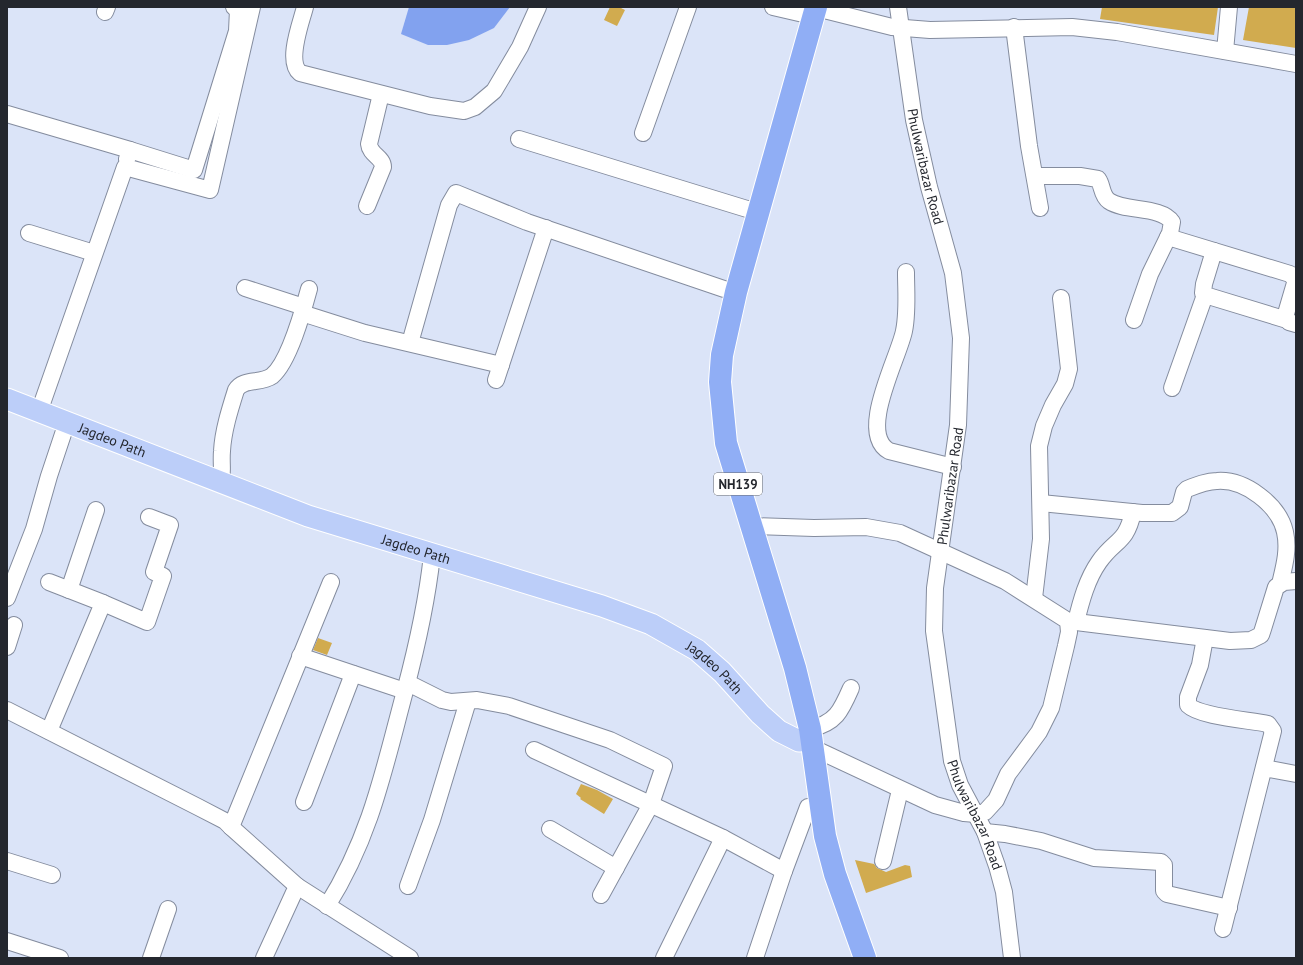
<svg xmlns="http://www.w3.org/2000/svg" width="1303" height="965" viewBox="0 0 1303 965" font-family="'PT Sans',sans-serif">
<style>
.water{fill:#82a2ef}
.building{fill:#d1ab4f}
.lines{fill:none;stroke-linecap:round;stroke-linejoin:round}
.minor-casing{stroke:#848c9e;stroke-width:18}
.major-casing{stroke:#fff;stroke-width:23}
.highway-casing{stroke:#fff;stroke-width:24}
.minor{stroke:#fff;stroke-width:16}
.major{stroke:#bccef9;stroke-width:21}
.highway{stroke:#90aef5;stroke-width:22}
.labels{text-anchor:middle;dominant-baseline:central;stroke-width:3;stroke-linejoin:round;paint-order:stroke}
.shield{fill:#fff;stroke:#66686d;stroke-width:1}
.shield-label{font-size:13px;font-weight:bold;fill:#24272e}
.street-label{font-size:14px;fill:#24272e;stroke:#fff}
</style>
<rect width="100%" height="100%" fill="#dbe4f8"/>
<path class="water" d="M409,7H510L494,28L469,40L447,45H428L401,34Z"/>
<path class="building" d="M610,7H619L625,10L617,26L604,20Z
M1102,7H1218L1214,35L1100,19Z
M1249,7H1296V48L1243,40Z
M318,638L332,643L327,655L313,650Z
M581,784L597,790L613,799L604,814L580,799L581,798L576,794Z
M855,860L874,864L877,868L886,872L905,865L910,866L912,877L866,893Z"/>
<g class="lines">
<g class="minor-casing">
<g id="minor">
<path d="M305,7C301,23 286,61 300,73L430,106L464,111L475,107L494,91L520,47L538,7"/>
<path d="M773,7L812,16"/>
<path d="M812,7L892,27L930,30L1072,27L1117,32L1296,64"/>
<path id="s1" d="M898,7L914,120L929,187L953,273L961,338L958,425L935,588L934,631L952,761L960,785L985,832L997,866L1004,892L1012,958"/>
<path d="M105,12L107,7"/>
<path d="M1014,27L1029,146L1040,208"/>
<path d="M1225,51L1229,7"/>
<path d="M7,114L130,150L127,159"/>
<path d="M643,133L688,7"/>
<path d="M519,139L747,209"/>
<path d="M130,150L194,170L237,31L238,10L234,7"/>
<path d="M1035,176H1080L1098,179C1103,186 1101,195 1109,201C1125,212 1161,206 1172,222L1170,233L1150,274L1134,320"/>
<path d="M367,206L383,167C383,157 370,155 369,144L381,94"/>
<path d="M29,233L94,253"/>
<path d="M1168,237L1290,274L1295,279V283L1285,317L1289,322L1296,324"/>
<path d="M1214,251L1204,284L1203,293L1205,295L1287,320"/>
<path d="M906,272C906,291 908,312 904,331C899,357 857,433 889,451L953,467"/>
<path d="M245,288L304,307"/>
<path d="M302,313L365,333L501,365"/>
<path d="M410,343L449,205L456,193L527,222L724,289"/>
<path d="M496,380L546,228"/>
<path d="M1172,388L1205,295"/>
<path d="M39,412L125,167L210,190L252,7"/>
<path d="M221,482C223,471 221,462 222,451C223,431 230,409 236,390C243,378 261,384 272,376C289,362 303,311 309,289"/>
<path d="M1041,503L1142,513H1172L1180,507L1184,492L1187,489C1197,485 1207,481 1217,481C1245,479 1279,505 1285,532C1289,550 1284,567 1280,584"/>
<path d="M752,526L814,528L866,527L900,533L1005,581L1068,621L1069,632L1066,646L1051,708L1039,732L1008,774L996,800L985,812L976,814L964,813L935,805L813,748"/>
<path d="M49,582L103,603L49,731"/>
<path d="M69,590L96,510"/>
<path d="M7,598L34,529L49,476L67,422"/>
<path d="M1034,598L1041,539L1039,446L1044,426L1053,405L1065,384L1069,369L1061,298"/>
<path d="M103,603L147,622L163,576L154,572L170,525L149,517"/>
<path d="M1068,621L1230,641L1251,640L1261,635L1263,629L1276,587L1284,582L1296,581"/>
<path d="M1076,622C1081,601 1087,579 1099,562C1115,539 1126,544 1133,512"/>
<path d="M1205,638L1200,665L1188,697V705C1200,717 1250,720 1268,724L1273,731L1223,929"/>
<path d="M7,647L14,625"/>
<path d="M300,656L405,691"/>
<path d="M408,683L442,700L451,702L477,700L509,706L610,740L664,766L651,804L601,895"/>
<path d="M7,710L198,807L225,821L231,827L331,582"/>
<path d="M810,729C836,723 841,711 851,688"/>
<path d="M534,750L723,838L784,871"/>
<path d="M1264,768L1296,774"/>
<path d="M304,802L353,674"/>
<path d="M231,827L297,886L264,958"/>
<path d="M550,829L616,868"/>
<path d="M985,832L1005,834L1041,841L1094,858L1161,862L1164,865V891L1167,894L1229,908"/>
<path d="M7,861L52,875"/>
<path d="M883,861L900,790"/>
<path d="M297,886L410,958"/>
<path d="M408,886L432,820L468,701"/>
<path d="M327,906C371,836 384,769 405,691C417,646 427,601 432,555"/>
<path d="M7,941L60,958"/>
<path d="M151,958L168,909"/>
<path d="M664,958L723,838"/>
<path d="M755,958L784,871L808,807"/>
</g>
</g>
<g class="major-casing">
<g id="major">
<path id="s2" d="M7,399L308,516L602,606L651,624L697,650L722,672L760,714L779,731L799,741"/>
</g>
</g>
<g class="highway-casing">
<path id="highway" d="M816,7L736,292L722,355L720,382L726,443L795,668L810,729L825,836L835,874L865,958"/>
</g>
<use href="#minor" class="minor"/>
<use href="#major" class="major"/>
<use href="#highway" class="highway"/>
</g>
<g class="labels">
<rect class="shield" x="714" y="473" width="48" height="22" rx="3"/>
<g class="shield-label">
<text x="738" y="484">NH139</text>
</g>
<g class="street-label">
<text stroke="none"><textPath href="#s1" startOffset="162">Phulwaribazar Road</textPath></text>
<text stroke="none"><textPath href="#s2" startOffset="113">Jagdeo Path</textPath></text>
<text transform="translate(950 486) rotate(-82)">Phulwaribazar Road</text>
<text stroke="none"><textPath href="#s2" startOffset="436">Jagdeo Path</textPath></text>
<text stroke="none"><textPath href="#s2" startOffset="760">Jagdeo Path</textPath></text>
<text stroke="none"><textPath href="#s1" startOffset="822">Phulwaribazar Road</textPath></text>
</g>
</g>
<rect width="1303" height="965" fill="none" stroke="#24272e" stroke-width="16"/>
</svg>
